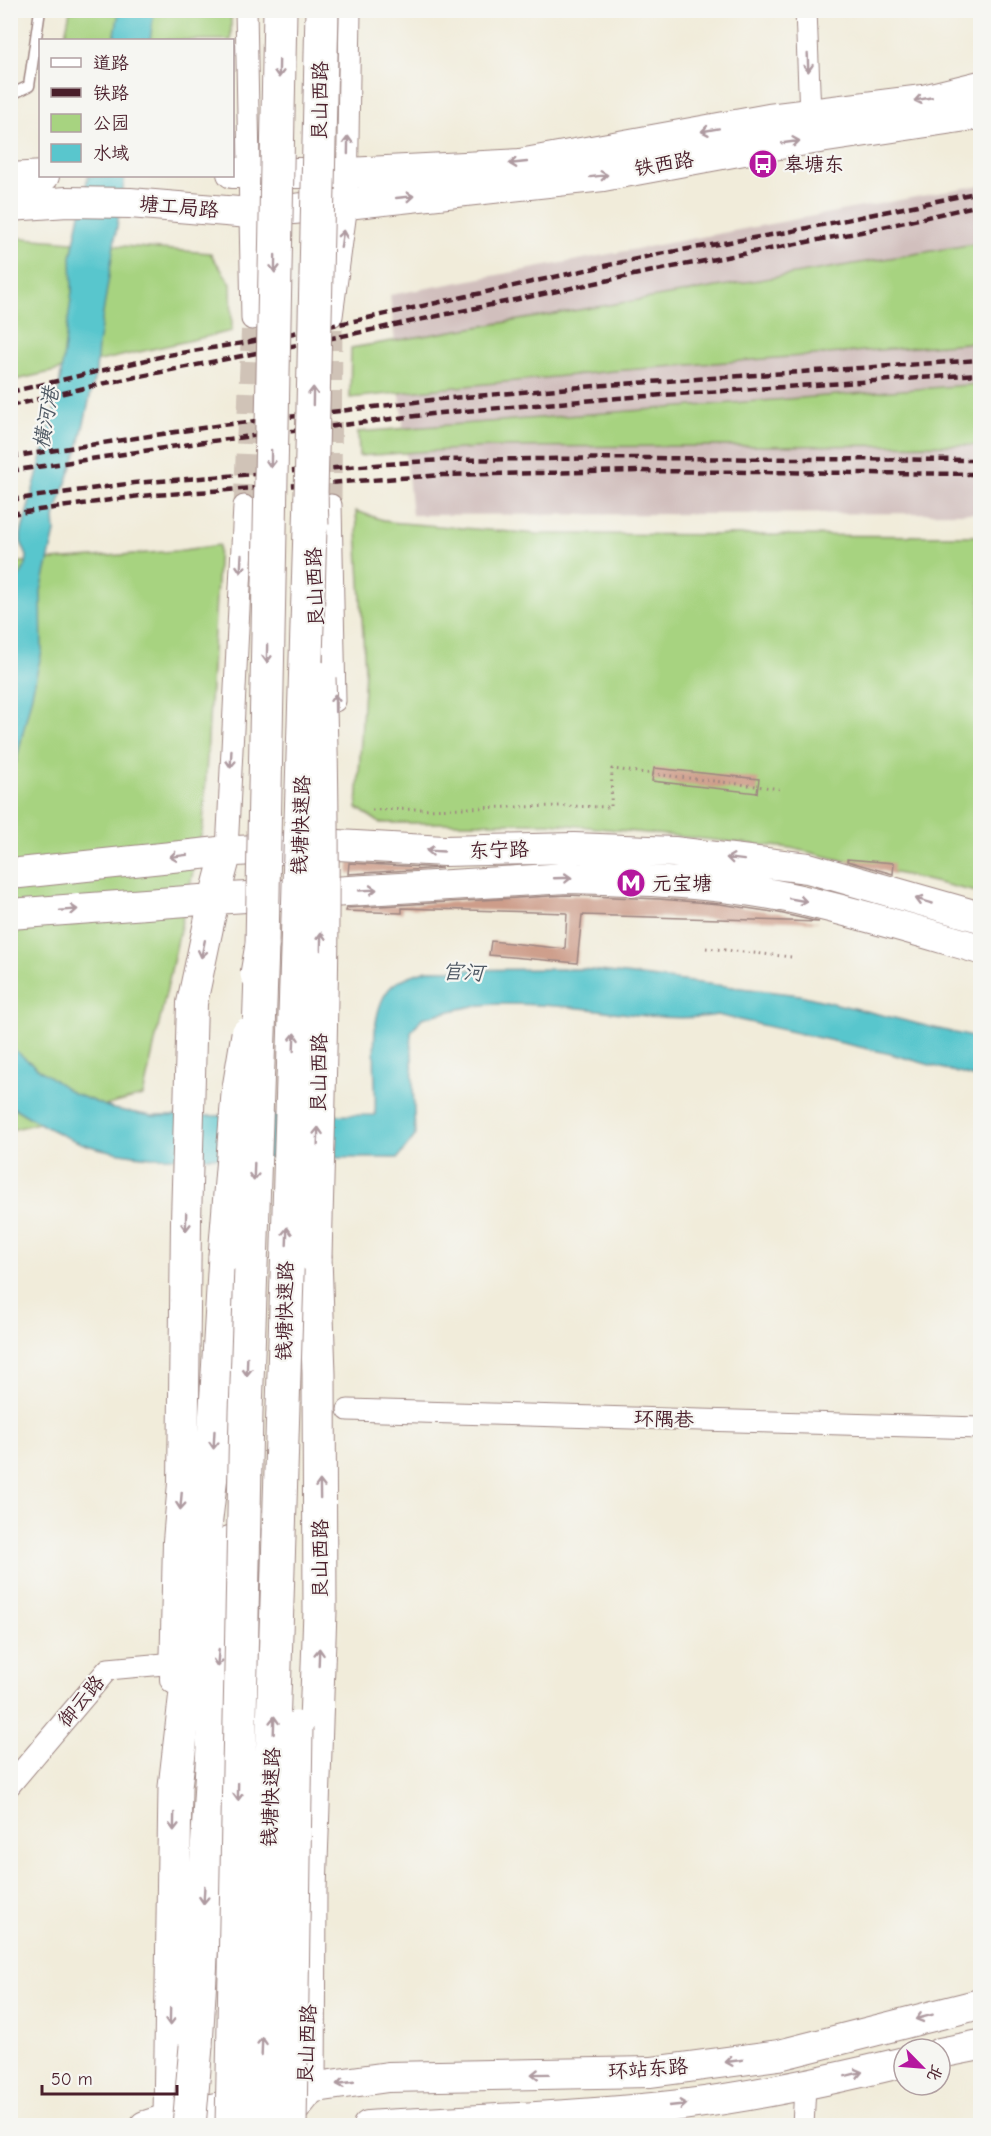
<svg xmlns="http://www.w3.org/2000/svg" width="991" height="2136" viewBox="0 0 991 2136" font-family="'Comic Neue','LXGW WenKai TC',sans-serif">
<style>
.industrial{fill:#d1bfbd}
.green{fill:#a7d380;stroke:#787956;stroke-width:1.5}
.water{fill:#59c6cd;stroke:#52727c;stroke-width:1.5}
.building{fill:#cd9d8a}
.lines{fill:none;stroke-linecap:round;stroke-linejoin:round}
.minor-tunnel{stroke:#d0c3b7;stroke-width:21;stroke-dasharray:21 10;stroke-linecap:butt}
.service-casing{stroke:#9e8682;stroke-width:13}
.minor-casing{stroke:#9e8682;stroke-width:23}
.secondary-casing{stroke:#9e8682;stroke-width:32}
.primary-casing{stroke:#9e8682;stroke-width:35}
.trunk-casing{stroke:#9e8682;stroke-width:35}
.path{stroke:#9e8682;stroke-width:3;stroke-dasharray:1.5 4.5;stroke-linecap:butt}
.service{stroke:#fff;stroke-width:10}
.minor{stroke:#fff;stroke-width:21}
.secondary{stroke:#fff;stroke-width:30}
.primary{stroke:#fff;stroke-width:33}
.trunk{stroke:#fff;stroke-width:33}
.rail{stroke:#4a1f2b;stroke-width:4.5;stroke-dasharray:9 4.5;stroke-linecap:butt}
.primary-bridge-casing{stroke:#9e8682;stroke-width:35;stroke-linecap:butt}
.trunk-bridge-casing{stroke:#9e8682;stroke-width:35;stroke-linecap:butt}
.primary-bridge{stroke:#fff;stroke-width:33}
.trunk-bridge{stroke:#fff;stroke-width:33}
.oneway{stroke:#ae9aa0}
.labels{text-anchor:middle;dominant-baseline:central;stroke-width:4.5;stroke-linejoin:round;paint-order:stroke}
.street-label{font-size:20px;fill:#4a1f2b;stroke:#f6f6f2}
.poi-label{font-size:20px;fill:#4a1f2b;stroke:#f6f6f2;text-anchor:start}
.water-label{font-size:21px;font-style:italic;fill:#4f5964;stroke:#f6f6f2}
</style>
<rect width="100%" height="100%" fill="#f6f6f2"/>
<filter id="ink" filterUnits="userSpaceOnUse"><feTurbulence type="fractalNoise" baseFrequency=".0167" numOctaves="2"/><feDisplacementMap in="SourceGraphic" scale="12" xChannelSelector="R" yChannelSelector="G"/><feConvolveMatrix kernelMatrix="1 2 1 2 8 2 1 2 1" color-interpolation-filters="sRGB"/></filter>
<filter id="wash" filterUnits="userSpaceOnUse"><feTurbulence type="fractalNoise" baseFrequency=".008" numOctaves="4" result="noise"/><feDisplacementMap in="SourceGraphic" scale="24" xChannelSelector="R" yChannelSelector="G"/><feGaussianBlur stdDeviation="1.35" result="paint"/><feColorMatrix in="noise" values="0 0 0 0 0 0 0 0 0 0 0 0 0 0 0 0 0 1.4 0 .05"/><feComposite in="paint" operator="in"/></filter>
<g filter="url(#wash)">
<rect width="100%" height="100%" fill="#f1ecda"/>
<path class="industrial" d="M980,185V513L412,515L390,295Z"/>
<path class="green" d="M70,11H231V40H64Z
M10,237L210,253L231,284L232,331L11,381Z
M980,243V342L613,371L350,398L351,348Z
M980,384V445L491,447L359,456L358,432Z
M356,511L389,522L537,534L980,536V893L791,848L550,823H380L357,808L365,670Z
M219,545L203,827L143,1096L11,1130V563L176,551Z"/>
<path class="water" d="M119,11H154L150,40H114Z
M88,176H125L98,345L96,371L78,449L54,517L55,532L41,591L42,651L16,763L11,771V592L26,565L27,556L21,542V534L55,408L60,382L72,291L71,257Z
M583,969L800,995L980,1039V1079L891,1054L717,1015C674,1022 632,1014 589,1009C561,1006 531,1004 503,1004C476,1003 448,1012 422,1018L411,1032L415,1136L398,1158L151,1157C131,1155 110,1152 90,1146C63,1138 35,1121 11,1106L10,1046L37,1068L73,1093L113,1109L152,1116L375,1115C378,1080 364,1010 393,985C403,977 416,974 427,970Z"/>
<g id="blocks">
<path class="building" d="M654,768L759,779L757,793L652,781Z
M847,859L894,863L893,874L847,861Z
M349,863L442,868L348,874Z
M567,895L659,899L720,904L779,913L819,922L582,915L577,963L489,955L491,941L565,949L567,913L402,908V913L346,911L347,908Z"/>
</g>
</g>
<g filter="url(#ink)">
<use href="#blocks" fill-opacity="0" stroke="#9e8682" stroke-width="1.5"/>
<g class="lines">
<path class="minor-tunnel" d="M331,505L332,316
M244,506L252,319"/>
<g class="service-casing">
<path id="service" d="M10,95L29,86L40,10"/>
</g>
<g class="minor-casing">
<path id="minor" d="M246,10L252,319
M806,10L810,115
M332,316L347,204L350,10
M331,505L335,701
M227,851L244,506
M348,1410L980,1428
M10,1785L108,1669L175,1663
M803,2126L805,2086"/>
</g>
<g class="secondary-casing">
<path id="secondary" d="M232,173H348L520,164L769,119L923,100L980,86
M10,178L44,176
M10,206L67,202L130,203L250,213L347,204L603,176L760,147L980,114
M10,874L219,852L338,845L444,851L574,848L674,852L808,868L980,917
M10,914L214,899L567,878C649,880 733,883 813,903C869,916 925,933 980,949
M175,1679L178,1541L183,1483L186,1221L192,1003L214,899L227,851
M940,2053L980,2045
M145,2126L170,2118L309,2088L388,2077L651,2072L779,2055L980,2004
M368,2126C472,2120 577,2117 681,2105C757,2096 830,2080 904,2062"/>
</g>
<g class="primary-casing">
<path id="primary" d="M177,2126L170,2118L175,1787L213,1458L225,1256
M279,2126L309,2088L310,1889L320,1611L319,1374L315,1257"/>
</g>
<g class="trunk-casing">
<path id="trunk" d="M196,2046L218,1660L231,1542"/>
</g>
<path class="path" d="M372,810L560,806L611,807L612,769L781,789
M706,948L792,957"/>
<use href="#service" class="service"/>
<use href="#minor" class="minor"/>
<use href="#secondary" class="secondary"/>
<use href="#primary" class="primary"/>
<use href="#trunk" class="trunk"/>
<path class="rail" d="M10,392L168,355L249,342L354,321L659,254L788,232L980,192
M10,406L101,384L352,334L667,268L861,232L980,205
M10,457L222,425L440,399L606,385L980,360
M10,471L204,442L440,413L618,398L980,374
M10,500L134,483L441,460L637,458L980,460
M10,514L140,496L443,475L637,471L980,474"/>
<g class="primary-bridge-casing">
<path id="primary-bridge" d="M312,525L311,496L322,10
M257,974L262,945L280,10
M225,1256L238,1094L248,1034
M315,1257C320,1064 326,871 319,678"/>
</g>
<g class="trunk-bridge-casing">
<path id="trunk-bridge" d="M189,2126L196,2046
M232,2126L246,1412L262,945
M261,2126V2073L270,1828L311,496
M290,2126L296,1728"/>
</g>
<use href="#primary-bridge" class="primary-bridge"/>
<use href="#trunk-bridge" class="trunk-bridge"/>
</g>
<defs><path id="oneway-shaft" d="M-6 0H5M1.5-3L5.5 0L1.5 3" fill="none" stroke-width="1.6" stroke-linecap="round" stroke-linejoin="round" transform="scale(1.5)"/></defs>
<g class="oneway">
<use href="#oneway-shaft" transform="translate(808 63) rotate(88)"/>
<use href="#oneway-shaft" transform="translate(279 69) rotate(91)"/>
<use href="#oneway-shaft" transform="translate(923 99) rotate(169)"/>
<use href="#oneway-shaft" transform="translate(710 130) rotate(170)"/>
<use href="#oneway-shaft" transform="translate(791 142) rotate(-8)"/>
<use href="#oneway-shaft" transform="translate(348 145) rotate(-89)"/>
<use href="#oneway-shaft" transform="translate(518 163) rotate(174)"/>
<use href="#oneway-shaft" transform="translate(599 176) rotate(-7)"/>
<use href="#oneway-shaft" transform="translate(405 197) rotate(-6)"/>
<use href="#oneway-shaft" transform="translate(342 239) rotate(-82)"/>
<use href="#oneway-shaft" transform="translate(275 264) rotate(91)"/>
<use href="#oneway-shaft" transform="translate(313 396) rotate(-89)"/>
<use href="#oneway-shaft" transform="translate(271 459) rotate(91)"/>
<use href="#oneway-shaft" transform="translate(241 564) rotate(93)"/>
<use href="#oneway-shaft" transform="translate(267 654) rotate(91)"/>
<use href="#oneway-shaft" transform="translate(335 703) rotate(-91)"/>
<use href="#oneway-shaft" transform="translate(231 759) rotate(93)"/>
<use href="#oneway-shaft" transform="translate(435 851) rotate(-177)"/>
<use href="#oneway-shaft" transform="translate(178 856) rotate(173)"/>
<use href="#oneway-shaft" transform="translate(735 859) rotate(-173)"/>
<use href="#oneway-shaft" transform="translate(563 878) rotate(-2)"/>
<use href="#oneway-shaft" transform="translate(368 890) rotate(-3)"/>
<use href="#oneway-shaft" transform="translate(798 900) rotate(10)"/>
<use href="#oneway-shaft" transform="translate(924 901) rotate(-164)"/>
<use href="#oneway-shaft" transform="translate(69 910) rotate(-4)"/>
<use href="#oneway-shaft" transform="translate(321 941) rotate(-89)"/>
<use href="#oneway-shaft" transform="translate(203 949) rotate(102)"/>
<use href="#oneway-shaft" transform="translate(294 1042) rotate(-88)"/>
<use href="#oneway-shaft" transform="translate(318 1136) rotate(-88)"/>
<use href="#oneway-shaft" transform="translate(254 1172) rotate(92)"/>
<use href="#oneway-shaft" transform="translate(186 1222) rotate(91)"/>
<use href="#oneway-shaft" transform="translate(287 1236) rotate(-88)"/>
<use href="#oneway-shaft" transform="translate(247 1367) rotate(92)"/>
<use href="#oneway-shaft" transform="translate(214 1440) rotate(93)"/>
<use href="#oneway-shaft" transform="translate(320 1489) rotate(-91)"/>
<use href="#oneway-shaft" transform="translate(181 1501) rotate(95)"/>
<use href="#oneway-shaft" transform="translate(319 1657) rotate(-88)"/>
<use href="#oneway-shaft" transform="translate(218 1658) rotate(95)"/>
<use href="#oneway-shaft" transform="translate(274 1725) rotate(-88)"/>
<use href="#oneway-shaft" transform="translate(238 1792) rotate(91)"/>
<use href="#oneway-shaft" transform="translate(174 1822) rotate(91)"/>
<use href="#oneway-shaft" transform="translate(204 1895) rotate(93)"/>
<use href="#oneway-shaft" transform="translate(170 2017) rotate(91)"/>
<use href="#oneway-shaft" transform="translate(924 2017) rotate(165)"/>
<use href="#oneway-shaft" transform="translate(262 2046) rotate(-88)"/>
<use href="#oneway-shaft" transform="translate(734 2061) rotate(172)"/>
<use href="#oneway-shaft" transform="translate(540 2074) rotate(179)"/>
<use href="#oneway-shaft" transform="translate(854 2074) rotate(-14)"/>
<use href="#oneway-shaft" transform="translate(345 2083) rotate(172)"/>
<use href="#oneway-shaft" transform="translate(678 2105) rotate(-6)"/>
</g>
</g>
<defs>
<g id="bus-disc" transform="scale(1.5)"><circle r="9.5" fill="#b5179e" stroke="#f6f6f2"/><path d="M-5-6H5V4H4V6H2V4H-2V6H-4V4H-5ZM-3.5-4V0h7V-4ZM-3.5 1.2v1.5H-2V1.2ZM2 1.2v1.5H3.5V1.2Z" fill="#fff"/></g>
<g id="metro-disc" transform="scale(1.5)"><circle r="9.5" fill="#b5179e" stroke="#f6f6f2"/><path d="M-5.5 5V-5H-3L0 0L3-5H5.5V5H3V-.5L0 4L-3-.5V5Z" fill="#fff"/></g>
</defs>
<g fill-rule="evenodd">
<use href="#bus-disc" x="763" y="164"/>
<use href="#metro-disc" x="631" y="883"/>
</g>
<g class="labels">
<g class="street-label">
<text transform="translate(320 101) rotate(-89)">艮山西路</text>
<text transform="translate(664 164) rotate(-10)">铁西路</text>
<text transform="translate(179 207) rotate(5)">塘工局路</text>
<text transform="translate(315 587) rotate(-92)">艮山西路</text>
<text transform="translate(301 825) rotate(-88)">钱塘快速路</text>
<text transform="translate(499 850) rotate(-2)">东宁路</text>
<text transform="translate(319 1073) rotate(-89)">艮山西路</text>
<text transform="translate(285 1311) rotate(-89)">钱塘快速路</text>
<text transform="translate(664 1419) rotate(2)">环隅巷</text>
<text transform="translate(320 1559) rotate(-90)">艮山西路</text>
<text transform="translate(81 1701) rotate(-50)">御云路</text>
<text transform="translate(271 1797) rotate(-88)">钱塘快速路</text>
<text transform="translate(307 2044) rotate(-87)">艮山西路</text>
<text transform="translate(648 2069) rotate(-4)">环站东路</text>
</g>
<g class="poi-label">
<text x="784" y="164">皋塘东</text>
<text x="652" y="883">元宝塘</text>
</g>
<g class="water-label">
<text transform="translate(46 418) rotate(-80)">横河港</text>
<text transform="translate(463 972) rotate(3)">官河</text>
</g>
</g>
<rect width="991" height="2136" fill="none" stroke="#f6f6f2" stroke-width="36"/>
<rect x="39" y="39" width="195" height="138" fill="#f6f6f2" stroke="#b1a0a2" stroke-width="1.5"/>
<rect x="51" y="58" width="30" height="9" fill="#ffffff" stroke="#b1a0a2" stroke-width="1.5"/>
<text x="93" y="69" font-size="18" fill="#4a1f2b">道路</text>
<rect x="51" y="88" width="30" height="9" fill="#4a1f2b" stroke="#b1a0a2" stroke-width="1.5"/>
<text x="93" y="99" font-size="18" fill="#4a1f2b">铁路</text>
<rect x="51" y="114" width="30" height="18" fill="#a7d380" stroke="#b1a0a2" stroke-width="1.5"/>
<text x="93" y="129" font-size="18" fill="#4a1f2b">公园</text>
<rect x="51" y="144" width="30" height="18" fill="#59c6cd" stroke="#b1a0a2" stroke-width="1.5"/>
<text x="93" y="159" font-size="18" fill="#4a1f2b">水域</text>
<g transform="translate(922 2067) rotate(115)"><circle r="28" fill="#f6f6f2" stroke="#b1a0a2" stroke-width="1.5"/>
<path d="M0-4.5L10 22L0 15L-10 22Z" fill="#b5179e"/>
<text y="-9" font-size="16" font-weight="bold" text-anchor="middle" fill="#4a1f2b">北</text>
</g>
<path d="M42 2085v9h135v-9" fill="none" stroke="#4a1f2b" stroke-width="3"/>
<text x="51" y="2085" font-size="18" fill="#4a1f2b" stroke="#f6f6f2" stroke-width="4.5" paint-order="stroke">50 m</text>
</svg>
